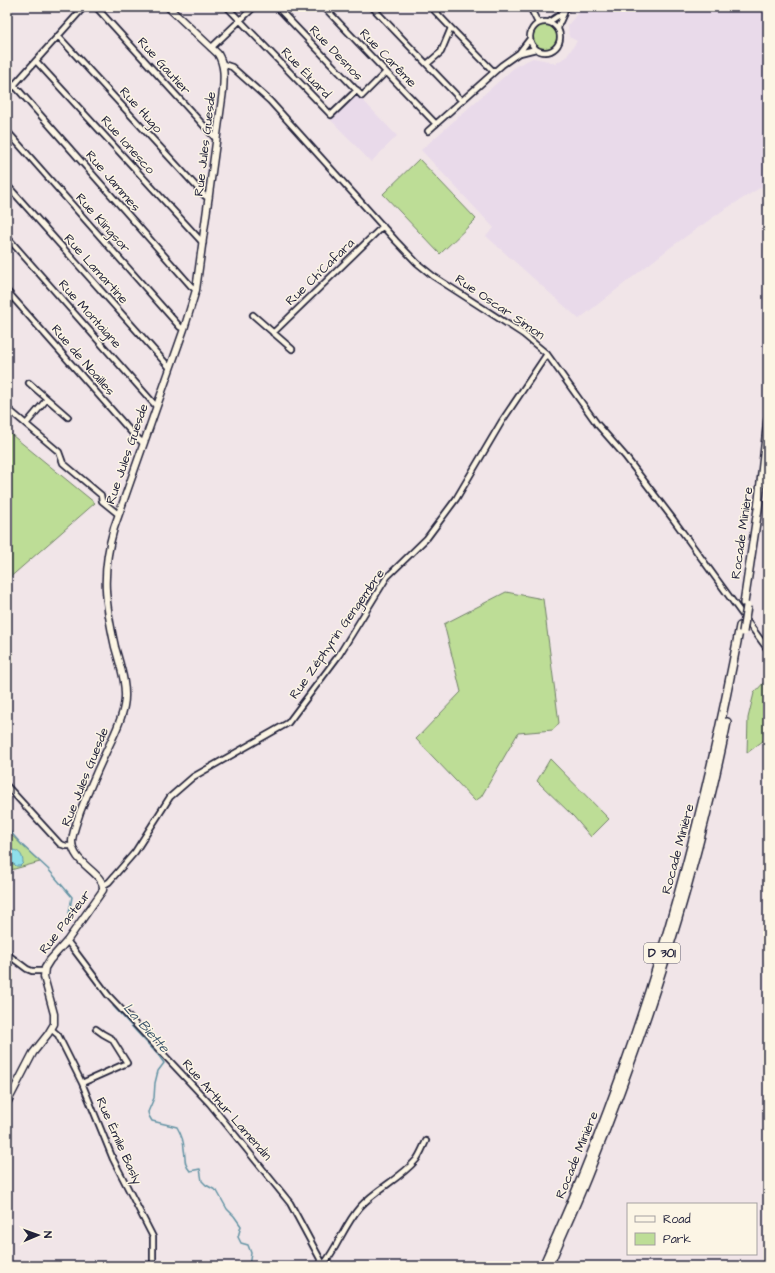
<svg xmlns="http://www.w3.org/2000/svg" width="775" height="1273" viewBox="0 0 775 1273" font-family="'Architects Daughter',sans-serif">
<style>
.built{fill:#e9daea}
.green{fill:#bddd96;stroke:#708068}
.water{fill:#8fdfea;stroke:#6393a4}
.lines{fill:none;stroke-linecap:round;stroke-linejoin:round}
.stream{stroke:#6393a4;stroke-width:1.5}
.minor-casing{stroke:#22223b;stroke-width:8}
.secondary-casing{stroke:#22223b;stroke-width:9}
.trunk-casing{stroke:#22223b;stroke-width:10}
.minor{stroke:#fcf5e5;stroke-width:4.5}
.secondary{stroke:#fcf5e5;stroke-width:6}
.trunk{stroke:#fcf5e5;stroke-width:7}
.trunk-bridge-casing{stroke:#22223b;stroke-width:10;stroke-linecap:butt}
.trunk-bridge{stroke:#fcf5e5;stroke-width:7}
.labels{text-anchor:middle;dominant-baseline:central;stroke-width:3;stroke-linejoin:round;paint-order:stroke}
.shield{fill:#fcf5e5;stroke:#63616e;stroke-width:1}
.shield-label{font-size:12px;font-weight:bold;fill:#22223b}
.street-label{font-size:13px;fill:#22223b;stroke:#fcf5e5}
.water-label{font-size:14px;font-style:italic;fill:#435b70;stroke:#fcf5e5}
</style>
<rect width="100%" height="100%" fill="#f1e5e8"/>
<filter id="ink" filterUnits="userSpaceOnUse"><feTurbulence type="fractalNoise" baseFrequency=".025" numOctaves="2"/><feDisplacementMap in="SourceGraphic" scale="8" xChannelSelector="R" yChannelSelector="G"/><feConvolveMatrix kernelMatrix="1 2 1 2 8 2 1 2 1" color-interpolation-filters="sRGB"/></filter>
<g filter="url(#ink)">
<path class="built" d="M583,7H733L738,8V7H766V31L768,55V183L722,211L671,247L579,319L486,236L494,228L421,150L516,66L533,58L548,61L555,64L567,56L577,41L569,37L568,25Z
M357,94L397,136L371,162L330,119Z"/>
<path class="green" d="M533 37a12 12 0 1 1 24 0a12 12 0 1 1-24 0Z
M419,159L476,219L440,254L383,194Z
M7,431L95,503L7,580Z
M506,592L543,599L559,723L553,730L518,733L481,797L475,801L416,739L461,692L444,624Z
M768,678V737L747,753L748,718L754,693Z
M550,759L609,819L591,837L574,817L537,781Z
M7,831L40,862L7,871Z"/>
<path class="water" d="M13,850C20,851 23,856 23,863L20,866H16L14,864L7,865V852Z"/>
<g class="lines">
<path class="stream" d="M7,828L22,845L48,869L72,897L69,913L71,915
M113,1006L159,1056L164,1063L158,1071L155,1083L154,1098L148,1112L149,1116L152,1121L177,1127C181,1134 184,1141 184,1149C186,1158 183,1163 190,1171L200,1169L202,1181L206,1185L217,1191L227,1209L234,1216L241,1226L238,1237L241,1243L248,1245L251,1253L249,1266"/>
<g class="minor-casing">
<path id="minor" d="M96,7L216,139
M227,7L331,115L357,90
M277,7L362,96L386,72
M324,7L436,124
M372,7L462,101
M530,7L538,23
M530 37a15 15 0 1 1 30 0a15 15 0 1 1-30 0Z
M549,22L558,16L568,7
M451,28L494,72
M558,29L559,24L564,13
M58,36L205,196L209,198
M211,48L254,7
M520,53L536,49
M36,61L203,243
M223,64L232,67L270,101L396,241L417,263L433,276L523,334L547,354L597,424L625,456L673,519L768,650
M427,64L441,52L451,28L431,7
M14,85L191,286L196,290
M7,93L84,7
M7,131L180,327L184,329
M428,131L502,65L519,53L529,40
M7,185L170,368
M7,237L156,406
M7,291L133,434L143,443
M253,315L292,349
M273,333L383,226
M29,383L68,417
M7,408L59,452L63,463L101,495L102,501L118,514
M26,424L47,399
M7,786L60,844L66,846H73
M104,885L109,882L135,852L170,797L193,777L288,723L339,655L387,577L427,538L456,499L502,421L547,354
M67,941L75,951L108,995L210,1104L290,1203L324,1266
M7,954L27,969L32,971H44
M51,1029L58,1035L82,1083L113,1159L153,1237V1266
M82,1083L127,1063L112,1039L103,1034L96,1029
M324,1264C338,1246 345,1224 360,1207C376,1189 400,1179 416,1160C420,1155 423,1147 426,1141"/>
</g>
<g class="secondary-casing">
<path id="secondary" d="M7,1103L33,1053L48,1034L54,1024V1014L44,977L45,968L50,960L67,941L103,890C105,872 72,865 72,841C73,831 77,822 80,812C88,792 96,773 105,754C112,739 121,723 124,706C128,687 120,665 115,647C105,602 101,573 114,528L184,329L196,290L223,91C224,78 225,66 218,54L168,7"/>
</g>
<g class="trunk-casing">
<path id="trunk" d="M744,603L758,509L768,419
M543,1266C637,1062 699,847 740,626
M549,1266C562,1235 576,1205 588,1175C647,1028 696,877 727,722"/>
</g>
<use href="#minor" class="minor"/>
<use href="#secondary" class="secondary"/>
<use href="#trunk" class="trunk"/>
<g class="trunk-bridge-casing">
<path id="trunk-bridge" d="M743,632L747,606"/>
</g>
<use href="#trunk-bridge" class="trunk-bridge"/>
</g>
</g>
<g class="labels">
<rect class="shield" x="644" y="943" width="36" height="20" rx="3"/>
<g class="shield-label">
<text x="662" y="953">D 301</text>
</g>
<g class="street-label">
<text transform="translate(336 53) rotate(46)">Rue Desnos</text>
<text transform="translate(388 58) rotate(46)">Rue Carême</text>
<text transform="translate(164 66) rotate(48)">Rue Gautier</text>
<text transform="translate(306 73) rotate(46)">Rue Éluard</text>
<text transform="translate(141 110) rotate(48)">Rue Hugo</text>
<text transform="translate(205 144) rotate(-83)">Rue Jules Guesde</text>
<text transform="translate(128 145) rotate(48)">Rue Ionesco</text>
<text transform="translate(113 181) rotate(49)">Rue Jammes</text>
<text transform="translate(103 223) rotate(48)">Rue Klingsor</text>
<text transform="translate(96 269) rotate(48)">Rue Lamartine</text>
<text transform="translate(320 272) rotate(-44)">Rue Ch'Cafara</text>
<text transform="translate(500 307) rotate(34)">Rue Oscar Simon</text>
<text transform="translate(90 314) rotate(48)">Rue Montaigne</text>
<text transform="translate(83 360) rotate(49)">Rue de Noailles</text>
<text transform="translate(127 454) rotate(-71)">Rue Jules Guesde</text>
<text transform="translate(742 533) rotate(-82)">Rocade Minière</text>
<text transform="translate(337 634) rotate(-55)">Rue Zéphyrin Gengembre</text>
<text transform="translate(85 777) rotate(-68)">Rue Jules Guesde</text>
<text transform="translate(678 849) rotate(-75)">Rocade Minière</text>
<text transform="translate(65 922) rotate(-53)">Rue Pasteur</text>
<text transform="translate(227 1110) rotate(49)">Rue Arthur Lamendin</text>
<text transform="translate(119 1141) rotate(66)">Rue Émile Basly</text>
<text transform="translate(577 1155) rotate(-68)">Rocade Minière</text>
</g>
<g class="water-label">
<text transform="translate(146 1028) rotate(48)">La Biette</text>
</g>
</g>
<rect width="775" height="1273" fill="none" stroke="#fcf5e5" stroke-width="24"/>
<rect x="12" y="12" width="751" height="1249" fill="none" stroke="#22223b" stroke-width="1.5" filter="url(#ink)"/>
<rect x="627" y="1203" width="130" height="52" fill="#fcf5e5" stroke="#a5a1a1"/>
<rect x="635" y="1216" width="20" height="6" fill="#fcf5e5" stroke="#a5a1a1"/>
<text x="663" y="1223" font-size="12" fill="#22223b">Road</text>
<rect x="635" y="1233" width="20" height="12" fill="#bddd96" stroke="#a5a1a1"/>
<text x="663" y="1243" font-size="12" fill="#22223b">Park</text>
<g transform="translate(38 1235) rotate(88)" stroke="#fcf5e5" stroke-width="3" paint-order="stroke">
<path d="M0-3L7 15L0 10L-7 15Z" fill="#22223b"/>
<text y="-6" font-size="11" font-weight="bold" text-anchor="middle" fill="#22223b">N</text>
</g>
</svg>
